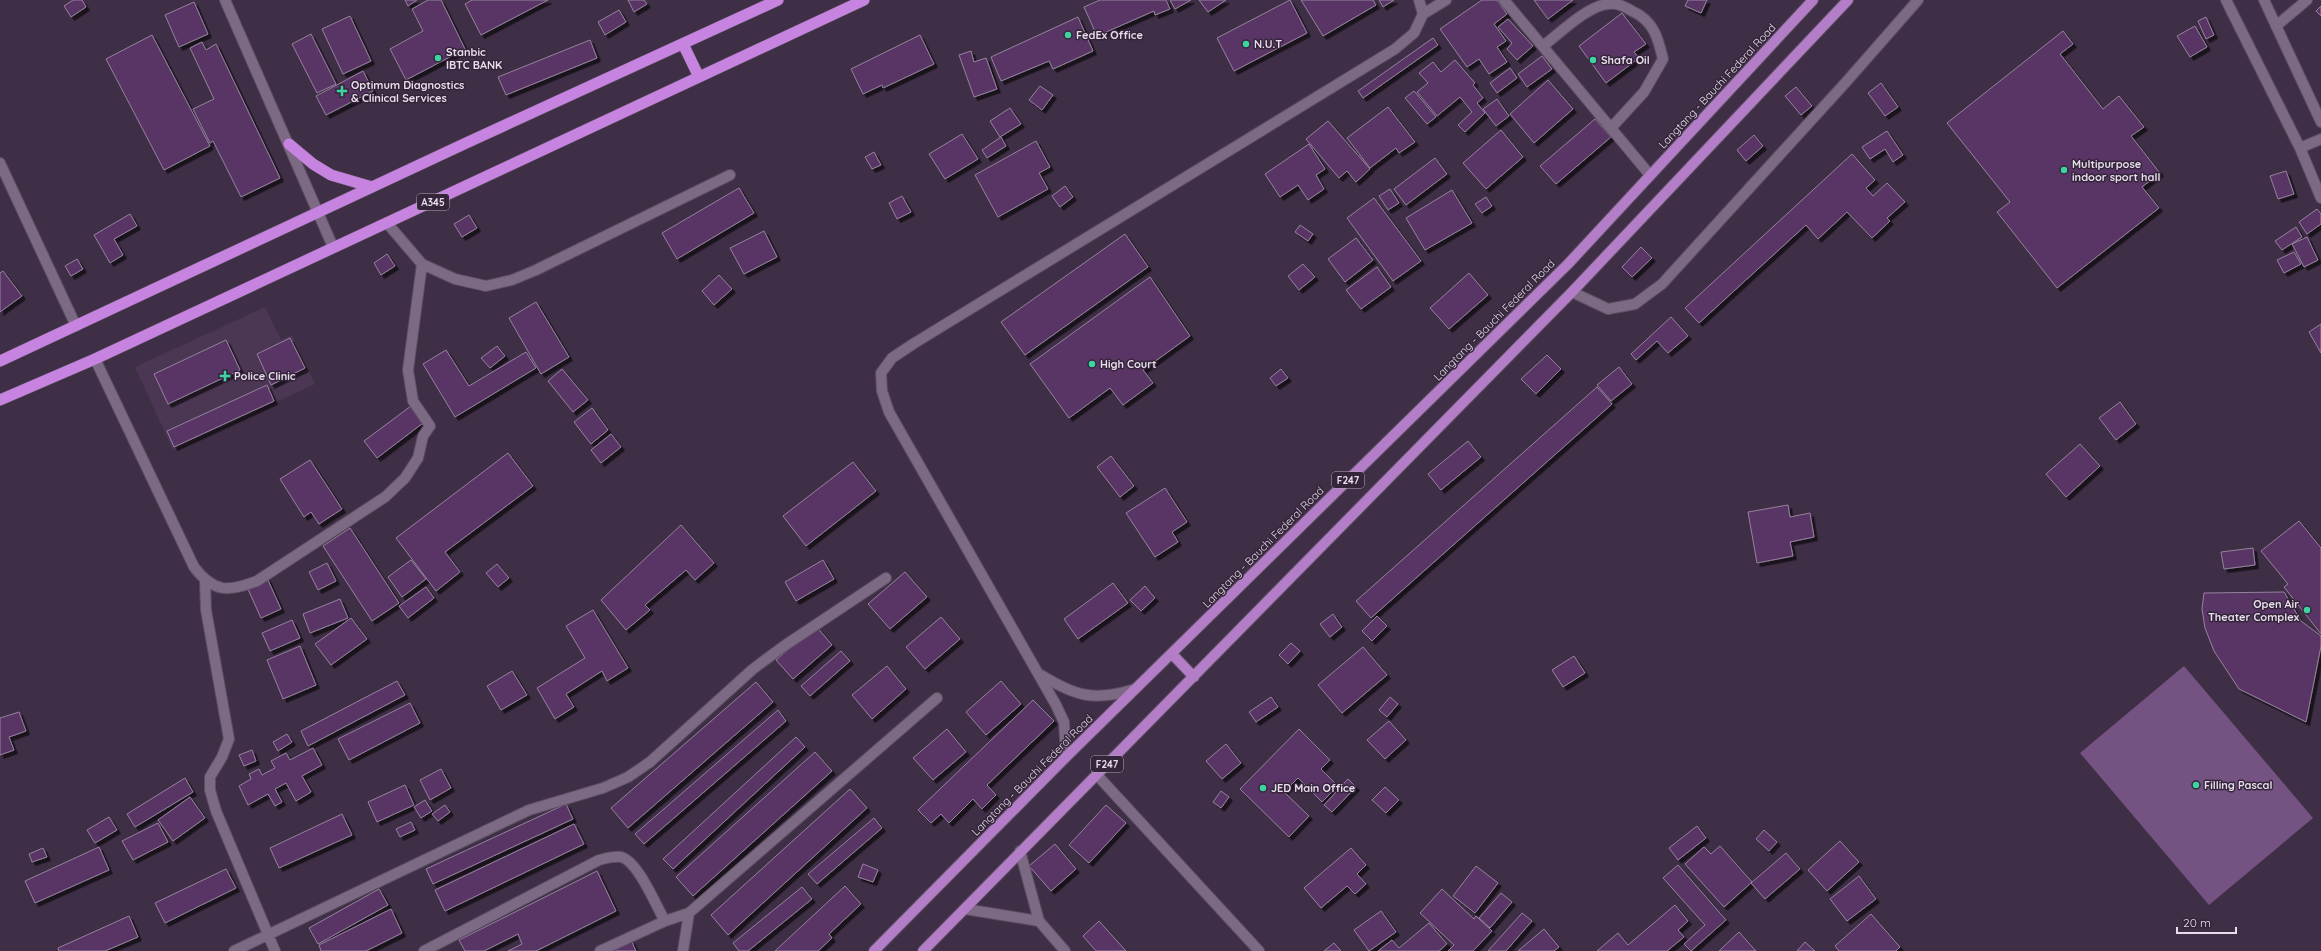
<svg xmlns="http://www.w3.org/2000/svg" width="2321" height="951" viewBox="0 0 2321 951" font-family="Quicksand,sans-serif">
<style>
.built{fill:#4b3753}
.green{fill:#745281}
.building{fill:#583665;stroke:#95829d;filter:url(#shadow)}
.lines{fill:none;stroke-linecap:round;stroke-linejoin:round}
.service-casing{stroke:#5c4e61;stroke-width:12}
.minor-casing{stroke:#5c4e61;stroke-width:12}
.tertiary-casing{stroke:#5c4e61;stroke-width:12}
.primary-casing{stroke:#5c4e61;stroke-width:12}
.trunk-casing{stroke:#5c4e61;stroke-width:12}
.service{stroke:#7c6a84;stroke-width:10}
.minor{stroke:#7c6a84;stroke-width:10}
.tertiary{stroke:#7c6a84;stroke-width:10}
.primary{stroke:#b37dc8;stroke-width:10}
.trunk{stroke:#c683df;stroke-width:11}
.poi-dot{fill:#3ed4a2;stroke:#35253b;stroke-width:1.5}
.labels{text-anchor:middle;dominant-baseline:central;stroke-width:3;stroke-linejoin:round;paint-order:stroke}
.shield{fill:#35253b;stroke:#b2a6b6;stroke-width:1}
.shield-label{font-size:10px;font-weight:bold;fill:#e7ddeb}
.poi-label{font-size:11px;font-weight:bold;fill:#e7ddeb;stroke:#35253b;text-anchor:start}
.street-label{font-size:11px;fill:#e7ddeb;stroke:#35253b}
</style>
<defs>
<filter id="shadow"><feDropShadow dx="3.5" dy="3.5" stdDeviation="0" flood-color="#0009"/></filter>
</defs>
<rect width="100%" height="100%" fill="#3f2f46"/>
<path class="built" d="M265,307L281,340L292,335L315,384L173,450L135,367Z"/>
<path class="green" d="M2184,666L2313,818L2209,905L2080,753Z"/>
<path class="building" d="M73,0H82L86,7L71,17L64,6Z
M405,0H417L408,6Z
M428,0H441L465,49L406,80L390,49L423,31L412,9Z
M472,0H548L481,35L465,4Z
M628,0H644L647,4L634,12Z
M1100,0H1166L1170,9L1155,15L1154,11L1097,36L1084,7Z
M1170,0H1191L1175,9Z
M1199,0H1226L1208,12Z
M1290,0L1307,33L1234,71L1217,38Z
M1301,0H1373L1376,5L1323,36Z
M1379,0H1394L1383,7Z
M1482,0H1497L1507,14L1494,24L1506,41L1497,47L1507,62L1489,74L1479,59L1467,67L1440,29Z
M1534,0H1573L1548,19Z
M1688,0H1707L1701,13L1685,6Z
M194,2L208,34L179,47L165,15Z
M2321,6V16L2316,11Z
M619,10L626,22L605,35L598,22Z
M1622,13L1646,44L1634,52L1639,58L1606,83L1579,46Z
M350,16L371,61L343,74L322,29Z
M1078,17L1093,51L1053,69L1049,61L1001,81L991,57Z
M2206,17L2214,35L2206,39L2198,21Z
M1508,19L1533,46L1517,60L1507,49L1512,43L1498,27Z
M2195,26L2207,47L2190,57L2177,36Z
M2063,31L2073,44L2060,54L2103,109L2119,96L2144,127L2131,136L2160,173L2142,187L2159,208L2057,288L1997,212L2010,202L1947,123Z
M311,34L336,84L317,93L292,44Z
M152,35L210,146L164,170L106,59Z
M920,35L934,64L883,88L882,85L863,94L851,69Z
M1433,38L1438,45L1363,98L1358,91Z
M590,40L597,58L506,95L498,77Z
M202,42L206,50L216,44L280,178L241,197L213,141L210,143L193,109L214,99L190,48Z
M971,51L974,62L986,58L997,89L974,97L959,55Z
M1542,56L1552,69L1527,87L1518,74Z
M1455,60L1475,83L1473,85L1483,98L1477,103L1485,113L1465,132L1458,125L1472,112L1460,97L1437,116L1417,92L1428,83L1419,73L1433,62L1441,72Z
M1510,68L1517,78L1497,93L1490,83Z
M363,71L373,91L326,115L316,96Z
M1548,80L1573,109L1534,143L1510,114Z
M1881,83L1898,107L1885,116L1868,93Z
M1040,86L1053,95L1042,110L1029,100Z
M1796,87L1812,106L1801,115L1785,96Z
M1414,91L1436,117L1427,124L1405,98Z
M1497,99L1509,116L1496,126L1483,109Z
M1388,107L1415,142L1399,153L1396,148L1370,168L1347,138Z
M1010,108L1021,124L1000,137L990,121Z
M1595,119L1611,137L1556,184L1540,166Z
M1328,121L1370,169L1356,182L1347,171L1339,178L1306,139Z
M1501,130L1523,157L1486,189L1463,163Z
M1887,131L1903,155L1893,162L1885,149L1870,159L1862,147Z
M962,134L978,159L945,179L929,154Z
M1754,135L1763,146L1746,161L1737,150Z
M1001,137L1006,146L987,158L982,150Z
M1036,141L1050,167L1039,173L1048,189L998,217L975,175Z
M1309,144L1325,169L1316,175L1324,189L1308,200L1298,185L1280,197L1265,174Z
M874,152L881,165L872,169L865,157Z
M1852,154L1875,180L1866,188L1873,196L1887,183L1905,202L1887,218L1890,221L1872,238L1847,212L1818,239L1806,225L1699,323L1685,308Z
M1435,158L1447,174L1406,205L1394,189Z
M2286,171L2294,194L2278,199L2270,176Z
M1065,186L1073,197L1060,207L1052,196Z
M739,188L754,213L677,259L662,233Z
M1390,189L1399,203L1388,210L1379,196Z
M1452,190L1472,223L1425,250L1406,218Z
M902,196L911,212L897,219L889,203Z
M1486,197L1492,206L1482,213L1475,204Z
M1374,198L1421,261L1393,281L1347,218Z
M2317,209L2321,214V224L2307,234L2299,222Z
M130,214L137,226L114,239L123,255L110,263L94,235Z
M469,215L477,228L462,237L454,224Z
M1300,225L1313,234L1308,241L1295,232Z
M2296,227L2302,237L2282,250L2275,241Z
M764,231L777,257L744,274L730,248Z
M1125,234L1148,267L1025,355L1001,322Z
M2307,237L2318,260L2304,267L2292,244Z
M1356,238L1373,260L1345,282L1328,259Z
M1641,247L1652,258L1632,277L1622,267Z
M2294,252L2301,264L2284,273L2277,260Z
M387,254L395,266L381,275L374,263Z
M77,259L83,269L71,276L65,266Z
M1303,264L1315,277L1299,290L1288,276Z
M1377,267L1391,287L1361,309L1346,290Z
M3,271L22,296L0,312V273Z
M1469,273L1488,295L1449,329L1430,308Z
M719,275L732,289L714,305L702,291Z
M1150,277L1190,336L1143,370L1153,383L1123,405L1110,388L1069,418L1030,364Z
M536,302L569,357L541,374L509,318Z
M1671,317L1688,336L1668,353L1657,341L1636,360L1631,354Z
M2321,324V353L2309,332Z
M290,338L305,368L271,385L257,354Z
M226,340L240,370L168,404L154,374Z
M497,346L505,356L490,368L481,358Z
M446,350L469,386L526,352L536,368L455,417L423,364Z
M1547,355L1561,369L1536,394L1521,379Z
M1619,367L1632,384L1611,401L1597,385Z
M562,369L588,400L573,412L548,381Z
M1281,369L1288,378L1276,386L1270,378Z
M267,385L274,401L174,447L167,431Z
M1597,387L1612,404L1371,618L1356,601Z
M2120,402L2136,424L2116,440L2099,418Z
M411,406L423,423L377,458L364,441Z
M592,408L608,430L591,444L574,422Z
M611,434L621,447L601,463L591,450Z
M1468,441L1481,457L1441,490L1428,474Z
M2080,444L2100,466L2066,497L2046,474Z
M508,453L533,486L445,552L460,572L436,591L396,538Z
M1111,456L1134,486L1120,497L1097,467Z
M310,460L342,509L319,524L311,512L304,517L280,479Z
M853,462L876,491L806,546L783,516Z
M1165,488L1187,522L1172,532L1178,542L1155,557L1126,513Z
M1788,505L1790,517L1810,513L1814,537L1790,542L1793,556L1757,563L1748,512Z
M2299,521L2321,548V634L2284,587L2288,584L2261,551Z
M681,525L714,563L695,580L686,570L645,605L650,610L626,630L601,600Z
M350,528L399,603L372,621L323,546Z
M2253,548L2255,565L2224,569L2221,552Z
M411,560L426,579L402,597L388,577Z
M823,560L834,579L796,601L785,582Z
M327,563L336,581L318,590L309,572Z
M497,564L509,578L498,587L486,573Z
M905,572L927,597L890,629L868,604Z
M267,578L281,609L261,618L247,587Z
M1113,583L1128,603L1078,639L1064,619Z
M1145,586L1155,598L1141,611L1130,600Z
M426,587L434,598L408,618L399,606Z
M2284,592L2301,621L2321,636V646L2306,722L2239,689L2214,651L2205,628L2202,609L2204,593Z
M340,599L348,618L310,633L303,614Z
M593,610L628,668L607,681L602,671L566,694L574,707L555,719L537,688L585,658L566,626Z
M1333,614L1342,627L1330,637L1320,624Z
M1377,616L1387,626L1372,641L1362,631Z
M941,617L960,639L925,669L906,647Z
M351,618L367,639L331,665L315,644Z
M292,620L300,638L270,651L262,633Z
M816,626L832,645L793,679L776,660Z
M1291,643L1300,651L1288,664L1279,655Z
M300,646L316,685L283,699L267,660Z
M1363,647L1387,675L1342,713L1318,685Z
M841,651L850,661L810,696L801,686Z
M1574,656L1585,673L1563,687L1552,670Z
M887,666L906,689L872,719L852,695Z
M512,671L527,695L501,710L487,686Z
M397,681L405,695L308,746L301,731Z
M1001,681L1021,704L986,735L966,712Z
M756,682L773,702L628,828L611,808Z
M1271,697L1278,707L1256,722L1249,712Z
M1390,697L1398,704L1387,717L1379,710Z
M1033,700L1054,721L987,785L996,795L982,809L973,799L949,823L941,814L931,823L918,810Z
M410,703L420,723L349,760L338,739Z
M778,710L786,721L644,844L635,834Z
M19,712L26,731L9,737L14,750L0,755V718Z
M1389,721L1406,740L1385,759L1367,740Z
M947,729L966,752L933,780L913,758Z
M1299,729L1330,760L1321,769L1338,786L1322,802L1298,778L1284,792L1309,816L1289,837L1240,789Z
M287,734L292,742L278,751L273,742Z
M796,737L805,747L673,869L663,859Z
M1226,744L1241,763L1222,779L1206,761Z
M313,748L322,765L302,776L311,792L296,801L286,783L275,789L282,802L275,806L268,794L248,805L239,786L251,779L249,774L259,769L262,775L275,768L271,761L286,753L290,760Z
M252,750L256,761L244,766L239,755Z
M815,752L832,771L693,896L676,877Z
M441,769L451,788L430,800L420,780Z
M185,778L193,792L135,827L127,814Z
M1348,779L1356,787L1332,812L1324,805Z
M405,785L414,805L377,822L368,802Z
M1385,787L1399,800L1386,813L1372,800Z
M850,789L867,808L728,935L711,915Z
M1221,791L1229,797L1221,808L1213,802Z
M190,797L205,818L173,841L158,820Z
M425,800L432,811L421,818L414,807Z
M566,804L573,819L433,884L426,869Z
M445,805L450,812L438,821L432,814Z
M1106,805L1126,823L1089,863L1069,845Z
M342,814L352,835L279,868L270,848Z
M109,817L117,830L95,843L87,830Z
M874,818L882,828L817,884L808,874Z
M411,822L415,830L400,837L396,829Z
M158,823L168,842L133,860L122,841Z
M574,824L584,844L445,911L435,890Z
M1697,826L1706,838L1678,860L1669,848Z
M1764,830L1777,842L1769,851L1756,839Z
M1840,841L1859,862L1827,891L1808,870Z
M1055,844L1076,869L1051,891L1029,866Z
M1720,846L1752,882L1724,907L1685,864L1704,847L1711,854Z
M99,847L109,870L35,903L25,881Z
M43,848L47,857L32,862L29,854Z
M1351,848L1366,865L1357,874L1366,884L1355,894L1347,886L1321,908L1304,888Z
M1786,853L1800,869L1765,899L1751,883Z
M863,864L878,870L873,882L858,877Z
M1678,865L1726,920L1691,951L1684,944L1705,925L1663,878Z
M1476,866L1498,883L1475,913L1453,896Z
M226,869L236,888L165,923L155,903Z
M597,871L616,911L536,951H508L522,944L518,934L484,951H465L459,940Z
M1859,876L1876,899L1847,921L1830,899Z
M845,886L861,904L829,934L832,938L818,951H775Z
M802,887L812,899L748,951H739L733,943Z
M379,889L388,905L318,944L309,928Z
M1442,889L1474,919L1476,916L1492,931L1473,951H1448L1454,945L1420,913Z
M1501,893L1512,902L1490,928L1479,918Z
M1675,905L1688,921L1678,930L1684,937L1667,951H1597L1618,933L1628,945Z
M391,909L402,933L366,951H321L319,945Z
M1381,911L1396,932L1369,951L1354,930Z
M1522,913L1532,921L1506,951H1488Z
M1871,914L1900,947L1896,951H1839L1835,946Z
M129,916L138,937L105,951H59L58,948Z
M1099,921L1126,951H1096L1083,936Z
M1429,923L1447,944L1439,951H1378L1392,940L1399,948Z
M1544,929L1559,947L1554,951H1518Z
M1739,932L1756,951H1719Z
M631,940L636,951H608Z
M1805,942L1815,951H1797Z
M1334,943L1341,951H1324Z"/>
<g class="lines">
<g class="service-casing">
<path id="service" d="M1504,0L1650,175
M2276,26L2307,0
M1543,46C1559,34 1588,5 1609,4C1618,3 1625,7 1632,11C1654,21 1658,38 1663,59L1644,92L1611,128
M1572,292L1608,309L1635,304L1662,284L1847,81L1918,0"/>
</g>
<g class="minor-casing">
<path id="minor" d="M225,0L333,247
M1423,14L1446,0
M0,163L76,326
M387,223L422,264L455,279L486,286L512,280L536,270L730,175
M95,359L194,567C214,593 228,592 257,581L385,497L405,478L418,458L423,436L430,426L413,401L408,370L422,264
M205,581L206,610L229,739L222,757L210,777V790L216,811L275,951
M1041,675C1075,696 1095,702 1135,689
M1066,757L1064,722L1056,705L889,412L882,391L881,373L892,358L913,344L1395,49L1414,33L1423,14L1419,0
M1097,775L1259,951
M1020,851L1039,921L1065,951
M965,909L1039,921
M234,951L529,810L603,788L628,777L650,762L753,669L784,646L886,578
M424,951L599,860C607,858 613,856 621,857C638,861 656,906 665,921
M600,951L665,921L689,913L937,698
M683,951L689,913"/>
</g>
<g class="tertiary-casing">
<path id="tertiary" d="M2226,0L2300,148L2321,198
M2264,0L2321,122
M2300,148L2321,139"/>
</g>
<g class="primary-casing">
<path id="primary" d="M1172,654L1194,677
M874,951L1066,757L1568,264L1813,0
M923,951L1572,292L1848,0"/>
</g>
<g class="trunk-casing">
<path id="trunk" d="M683,44L699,77
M289,144L313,164L331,175L372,187
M0,361L464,144L778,0
M0,400L95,359L864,0"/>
</g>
<use href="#service" class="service"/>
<use href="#minor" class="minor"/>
<use href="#tertiary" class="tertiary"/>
<use href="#primary" class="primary"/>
<use href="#trunk" class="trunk"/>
</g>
<g class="poi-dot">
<circle cx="1068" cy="35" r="4"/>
<circle cx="1246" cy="44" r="4"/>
<circle cx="438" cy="58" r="4"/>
<circle cx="1593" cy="60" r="4"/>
<path d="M340 85h4v4h4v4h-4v4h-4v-4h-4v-4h4z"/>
<circle cx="2064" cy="170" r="4"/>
<circle cx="1092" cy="364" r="4"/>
<path d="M223 370h4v4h4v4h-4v4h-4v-4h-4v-4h4z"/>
<circle cx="2307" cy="610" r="4"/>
<circle cx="2196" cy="785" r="4"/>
<circle cx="1263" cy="788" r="4"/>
</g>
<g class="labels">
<g class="shield">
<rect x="417" y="194" width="32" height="16" rx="3"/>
<rect x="1332" y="472" width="32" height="16" rx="3"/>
<rect x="1091" y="756" width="32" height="16" rx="3"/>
</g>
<g class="shield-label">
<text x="433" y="202">A345</text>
<text x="1348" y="480">F247</text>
<text x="1107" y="764">F247</text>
</g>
<g class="poi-label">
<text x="1076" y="35">FedEx Office</text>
<text x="1254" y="44">N.U.T</text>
<text x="446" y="52">Stanbic<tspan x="446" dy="13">IBTC BANK</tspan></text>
<text x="1601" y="60">Shafa Oil</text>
<text x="351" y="85">Optimum Diagnostics<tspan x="351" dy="13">&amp; Clinical Services</tspan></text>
<text x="2072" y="164">Multipurpose<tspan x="2072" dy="13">indoor sport hall</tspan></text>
<text x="1100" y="364">High Court</text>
<text x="234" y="376">Police Clinic</text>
<text x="2299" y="604" text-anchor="end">Open Air<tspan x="2299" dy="13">Theater Complex</tspan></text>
<text x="2204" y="785">Filling Pascal</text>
<text x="1271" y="788">JED Main Office</text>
</g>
<g class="street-label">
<text transform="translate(1717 86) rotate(-47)">Langtang - Bauchi Federal Road</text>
<text transform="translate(1494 320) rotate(-45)">Langtang - Bauchi Federal Road</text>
<text transform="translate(1263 547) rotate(-45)">Langtang - Bauchi Federal Road</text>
<text transform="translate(1032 775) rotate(-45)">Langtang - Bauchi Federal Road</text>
</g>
</g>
<path d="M2177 927v6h59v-6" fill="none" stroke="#e7ddeb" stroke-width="2"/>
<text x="2183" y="927" font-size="12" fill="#e7ddeb" stroke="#35253b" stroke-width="3" paint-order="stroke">20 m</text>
</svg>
